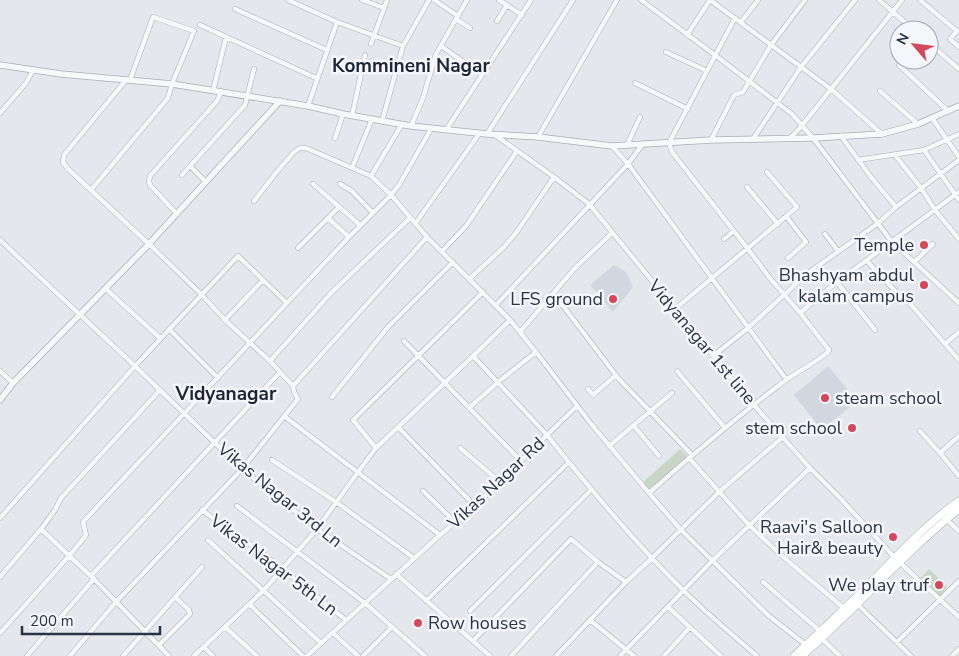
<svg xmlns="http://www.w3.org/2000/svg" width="959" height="656" viewBox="0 0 959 656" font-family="'Nunito Sans',sans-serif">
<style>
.built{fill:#d2d6de}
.park{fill:#c9d6c5}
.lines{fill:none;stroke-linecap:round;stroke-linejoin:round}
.minor-casing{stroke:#a9aeb7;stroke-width:5.5}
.tertiary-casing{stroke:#a9aeb7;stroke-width:7}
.primary-casing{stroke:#a3abb8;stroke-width:8}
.minor{stroke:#f7f8fa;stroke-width:4.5}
.tertiary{stroke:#f7f8fa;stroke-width:5.5}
.primary{stroke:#fff;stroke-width:7}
.poi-dot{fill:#d1495b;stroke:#f4f6f9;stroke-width:2}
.labels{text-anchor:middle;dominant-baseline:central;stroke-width:5;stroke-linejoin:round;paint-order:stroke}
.poi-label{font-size:18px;fill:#2b3445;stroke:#f4f6f9;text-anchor:end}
.street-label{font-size:18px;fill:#2b3445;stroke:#f4f6f9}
.neighbourhood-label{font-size:19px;font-weight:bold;fill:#1d2536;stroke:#f4f6f9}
</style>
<rect width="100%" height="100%" fill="#e4e7ec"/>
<path class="built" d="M614,265L626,272L633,287L613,312L590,285Z
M828,366L857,401L822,430L794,395Z"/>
<path class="park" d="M680,449L689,458L649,493L641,484Z
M929,569L947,587L940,596L921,578Z"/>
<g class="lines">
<g class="minor-casing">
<path id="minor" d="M288,0L337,22L403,46
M362,0L384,8
M434,0L458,16
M499,0L522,15
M641,0L715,55L792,114L813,138L892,242L959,303
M710,0L831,89L882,134
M879,0L914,30
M920,0L957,31L950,39L959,47
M235,9L327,50
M735,18L669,143L672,152L748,249L769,277L801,314L829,350L828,352C813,365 793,373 778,386C733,420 691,456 649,493L681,530L769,616L806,645
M456,19L470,28
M497,21L507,5
M741,22L758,0
M200,25L316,78
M687,35L710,0
M929,43L959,69
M371,44L387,0
M441,46L482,75
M666,52L707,71
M902,60L899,65L948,111
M364,61L397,69
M126,80L64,155L63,162L67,168L149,244L202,295L225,320L270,361L293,386
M635,83L688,109
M213,91L226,37
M880,91L918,124
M308,106L337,22
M0,113L26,83L33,70
M352,116L365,55
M932,118L959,157
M382,121L403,46L429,0
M411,126L423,98L436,54L467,0
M446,130L531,0
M487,134L573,0
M495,135L554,177L589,204L753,404L810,468L841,499L895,558L959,617
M538,137L617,0
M335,138L343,114
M790,138L800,128L902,0
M753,139L801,67L855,0
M711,140L734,95L743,92L771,45L805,0
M627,145L640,117
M612,146L628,164L786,379
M924,150L959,200
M895,155L921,188L935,210L959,239
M858,160L924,150L959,134
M190,166L206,182
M352,168L372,119
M182,175L245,105L254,69
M371,176L402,124
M313,184L360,225
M340,184L352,191L373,213
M747,187L778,224
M91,190L168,98L172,84L194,31L153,17L130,80
M896,207L959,160
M177,214L150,185L149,181L150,176L217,101L221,92
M786,216L806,242L788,258
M328,218L339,207
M415,224L479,134
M825,234L838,251
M724,239L734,231
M0,240L135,366L242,469L317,529L391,579
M298,248L328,218L349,237
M442,251L466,226L517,151
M867,261L899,295L906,299L959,360
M914,262L933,244
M469,279L503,248L516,233L554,177
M837,282L875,330
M106,289L160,338
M554,294L618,378L692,455
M496,305L628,164L642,145
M675,309L797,207L767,172
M800,313L837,282L959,192
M225,320L263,280
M510,320L536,352L592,425L649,493
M169,329L218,378
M520,332L575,268L612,233
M404,341L521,461
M945,344L959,332
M473,356L547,435L577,406
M713,356L748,328L808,273L877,224L896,207L871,177L841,136
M270,361L331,293L410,218
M0,371L13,383
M677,371L725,428
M588,389L593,395L616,375
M332,397L388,327L453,262
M469,408L498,382L536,352
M284,416L440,535
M634,426L659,456
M398,427L475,506
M920,431L940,453
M959,436L940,453L959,476
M609,446L672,393
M376,448L353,420L483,292
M460,448L500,482
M689,458L749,525L781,555L845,609
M272,460L336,502L414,558
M423,491L455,522
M237,506L365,603L425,656
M202,510L242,540L252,545L346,620
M0,518L135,366L238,256L287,303
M946,519L959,531
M41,529L94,579L169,656
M208,540L321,643
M396,574L490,656
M91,576L280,372
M0,577L41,529L55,510L61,498L160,390
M763,582L820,631
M426,601L569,462
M249,604L303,656
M857,604L911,656
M668,607L721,656
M470,611L591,490
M590,620L634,656
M225,627L257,656
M0,633L70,555L86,535L83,522L287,303L349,237L391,195L399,185L431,129
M333,633L358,656
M821,638L840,656
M473,641L571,539L598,562L626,582
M897,642L959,581
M159,645L190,614L189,610L175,597
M204,647L213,656
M27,656L94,579
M70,656L116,602L242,469L298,399L294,392L293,386L427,237
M123,656L202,567
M194,656L264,590L317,529L358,472L376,448L473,356L510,320L427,237L391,195L371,176L306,148H300L294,152L275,174L254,201
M307,656L440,535L475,506L547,435C590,489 634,542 683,590C706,613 732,634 757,656
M363,656L392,627
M511,656L598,562
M556,656L626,582L652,558L719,492L783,437
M620,656L712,561L810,468
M664,656L690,627
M952,656L959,649"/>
</g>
<g class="tertiary-casing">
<path id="tertiary" d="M0,65L61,74L172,84L308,106L343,114L411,126L487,134L538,137L612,146L711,140L813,138L882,134L918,124L959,106
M0,400L13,383L147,246L280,101"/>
</g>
<g class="primary-casing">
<path id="primary" d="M794,656C821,631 848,606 874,579C901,552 927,523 959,501
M802,656C856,609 903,554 959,509"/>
</g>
<use href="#minor" class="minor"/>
<use href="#tertiary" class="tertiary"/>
<use href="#primary" class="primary"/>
</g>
<g class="poi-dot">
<circle cx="924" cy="245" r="5"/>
<circle cx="924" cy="285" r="5"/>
<circle cx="613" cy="299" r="5"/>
<circle cx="825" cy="398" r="5"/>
<circle cx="852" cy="428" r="5"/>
<circle cx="893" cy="537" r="5"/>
<circle cx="939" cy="585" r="5"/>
<circle cx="418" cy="623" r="5"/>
</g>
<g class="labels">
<g class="poi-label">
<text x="914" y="245">Temple</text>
<text x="914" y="275">Bhashyam abdul<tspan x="914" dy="21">kalam campus</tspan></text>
<text x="603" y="299">LFS ground</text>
<text x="835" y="398" text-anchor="start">steam school</text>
<text x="842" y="428">stem school</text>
<text x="883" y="527">Raavi's Salloon<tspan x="883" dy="21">Hair&amp; beauty</tspan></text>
<text x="929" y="585">We play truf</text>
<text x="428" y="623" text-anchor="start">Row houses</text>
</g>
<g class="street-label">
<text transform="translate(702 342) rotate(50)">Vidyanagar 1st line</text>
<text transform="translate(496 483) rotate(-43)">Vikas Nagar Rd</text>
<text transform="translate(280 495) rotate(39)">Vikas Nagar 3rd Ln</text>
<text transform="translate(274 565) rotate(37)">Vikas Nagar 5th Ln</text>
</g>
<g class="neighbourhood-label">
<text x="411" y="66">Kommineni Nagar</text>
<text x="226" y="394">Vidyanagar</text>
</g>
</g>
<g transform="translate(914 45) rotate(298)"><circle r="24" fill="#f4f6f9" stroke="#a4a8b1"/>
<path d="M0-4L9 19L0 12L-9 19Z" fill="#d1495b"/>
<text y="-8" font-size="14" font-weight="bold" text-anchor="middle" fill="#2b3445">N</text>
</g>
<path d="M22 626v8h138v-8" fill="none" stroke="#2b3445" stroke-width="2.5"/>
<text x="30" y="626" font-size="15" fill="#2b3445" stroke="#f4f6f9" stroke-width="4" paint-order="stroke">200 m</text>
</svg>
